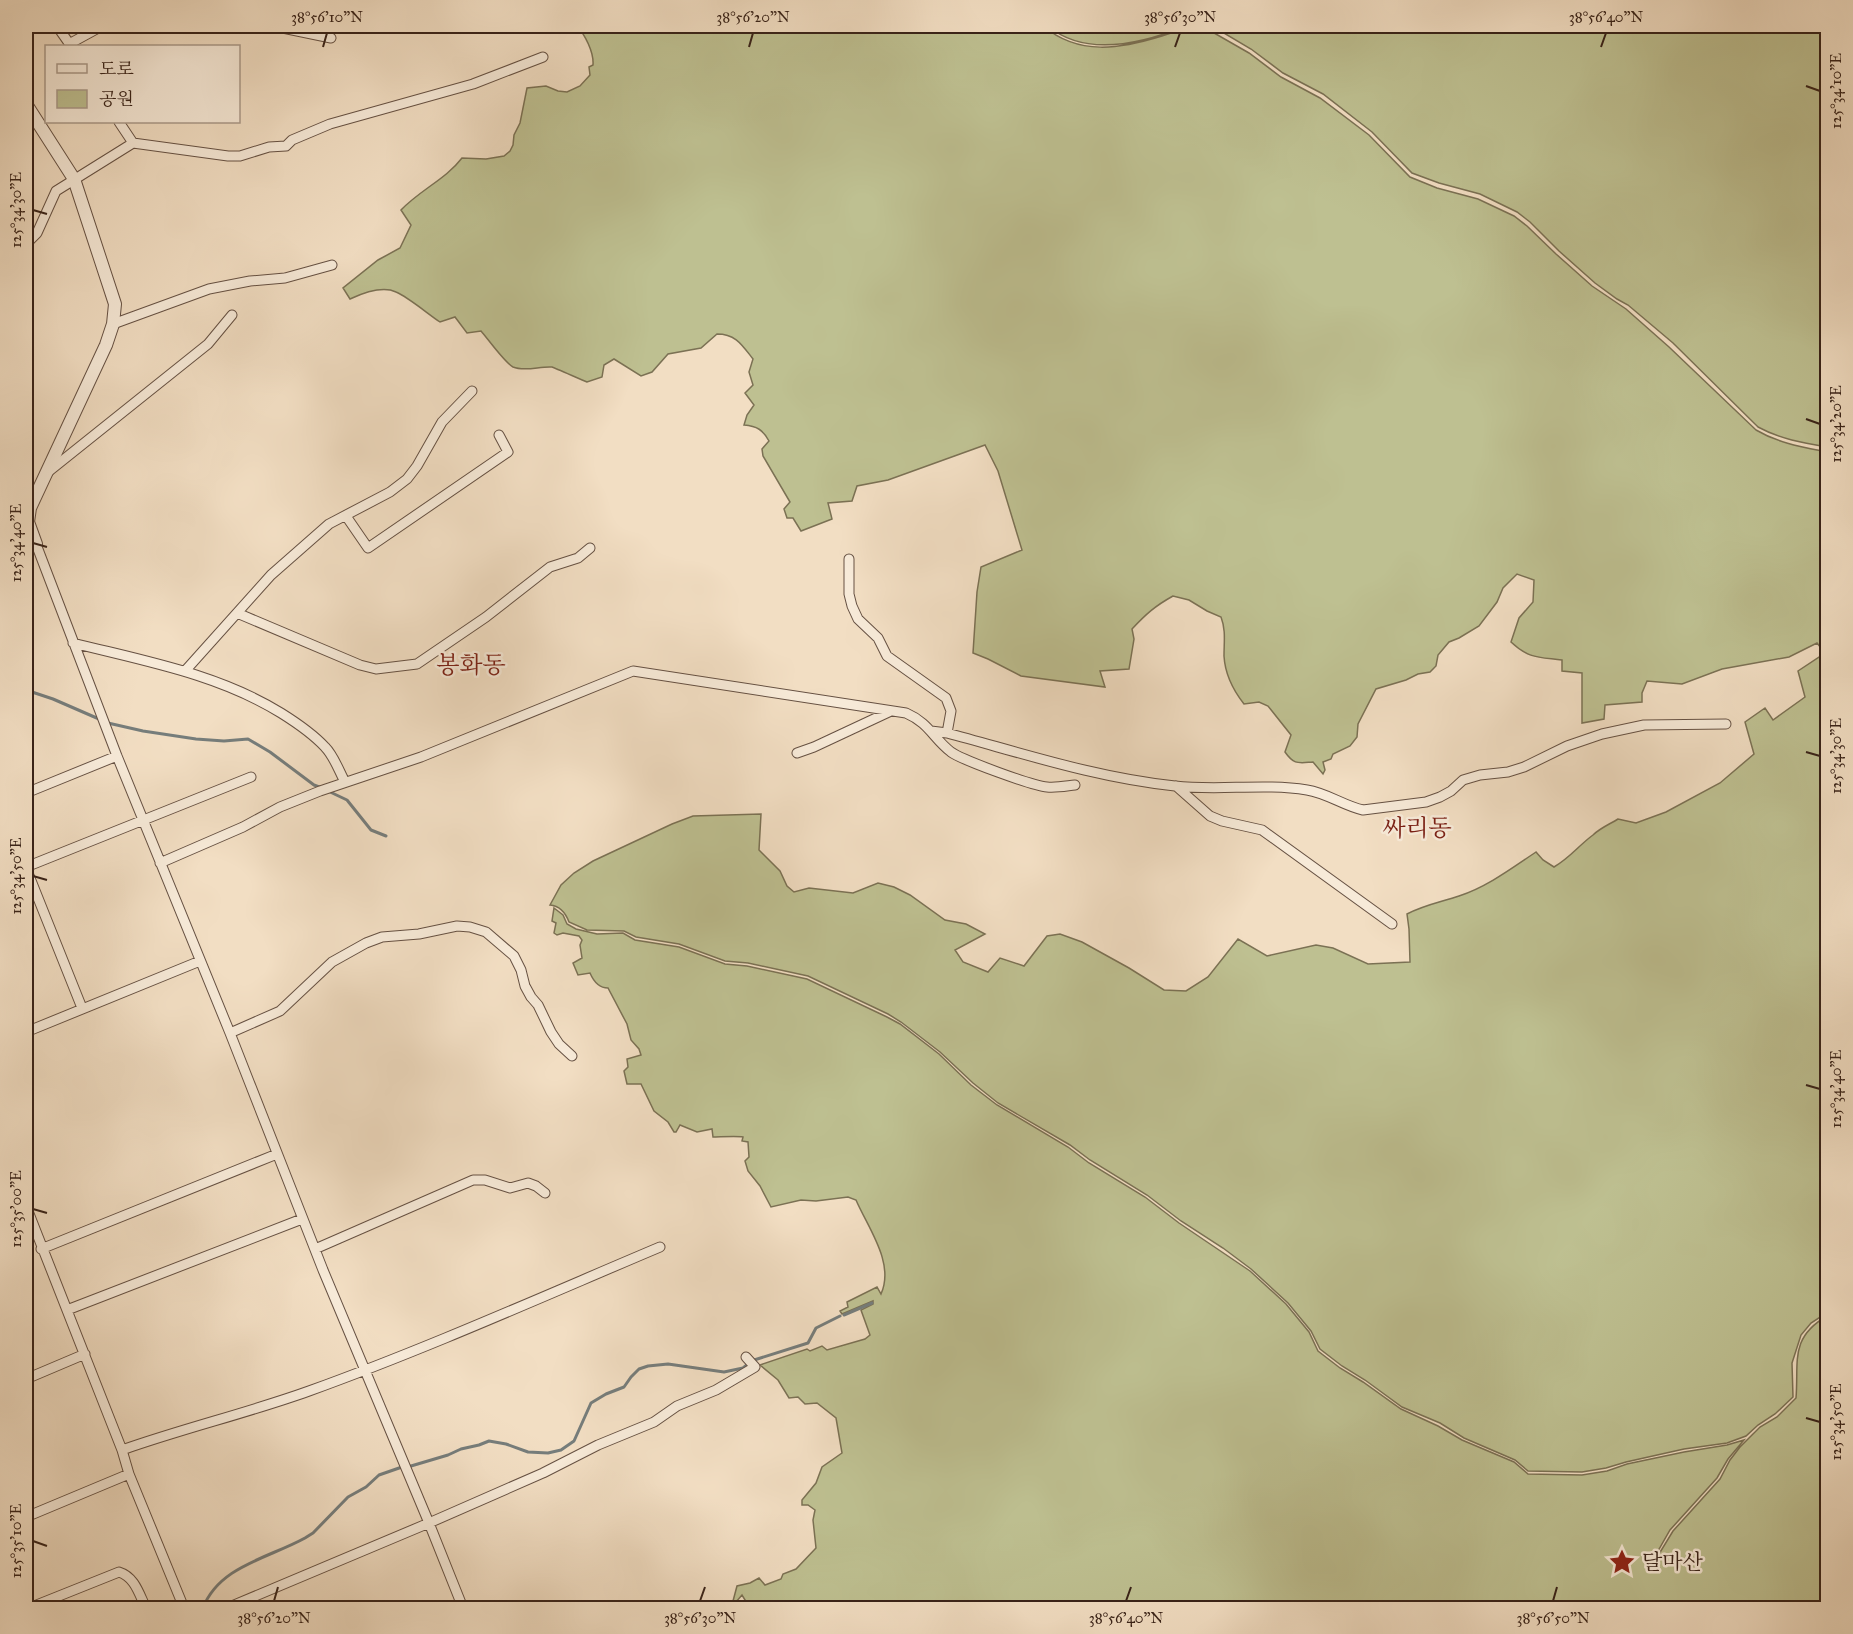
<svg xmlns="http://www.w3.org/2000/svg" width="1853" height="1634" viewBox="0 0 1853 1634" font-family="'IM FELL Great Primer','Noto Serif KR',serif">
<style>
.green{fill:#bec091;stroke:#7b7154;stroke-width:1.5}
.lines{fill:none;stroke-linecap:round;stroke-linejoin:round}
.stream{stroke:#767d7b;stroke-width:3}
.minor-casing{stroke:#665143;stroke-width:11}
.tertiary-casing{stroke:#665143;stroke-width:14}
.minor{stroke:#f7ead8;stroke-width:9}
.tertiary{stroke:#f7ead8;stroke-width:12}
.ticks{fill:none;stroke:#382218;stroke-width:2}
.labels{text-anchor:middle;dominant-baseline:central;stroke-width:5;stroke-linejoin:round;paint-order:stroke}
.poi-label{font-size:21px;fill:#382218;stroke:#f7ead8;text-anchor:start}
.quarter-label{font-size:24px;fill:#7a1f14;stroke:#f7ead8}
.neatline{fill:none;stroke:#382218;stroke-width:2}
.ticks-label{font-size:15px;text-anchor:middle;fill:#382218}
</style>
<rect width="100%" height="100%" fill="#f2dec3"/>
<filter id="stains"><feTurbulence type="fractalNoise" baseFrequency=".00333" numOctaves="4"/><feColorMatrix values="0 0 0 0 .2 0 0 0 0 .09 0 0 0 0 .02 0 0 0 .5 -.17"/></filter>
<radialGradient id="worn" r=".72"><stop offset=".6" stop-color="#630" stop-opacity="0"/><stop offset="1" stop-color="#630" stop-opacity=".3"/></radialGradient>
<path class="green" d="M577,26H1043C1079,56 1120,49 1162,36C1175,32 1189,26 1202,26L1249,53L1281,77L1320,98L1369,135L1410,177L1437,188L1478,199L1514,216L1527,226L1556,254L1592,286L1626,309L1669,347L1756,430C1778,443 1802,447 1827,452L1828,1312L1811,1323L1801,1335L1792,1363L1793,1397L1775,1414L1758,1425L1746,1436L1727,1443L1684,1449L1626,1462L1606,1468L1582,1472L1528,1471L1515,1460L1464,1438L1440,1423L1402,1407L1365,1380L1342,1366L1320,1349L1311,1331L1288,1303L1251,1269L1223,1248L1181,1221L1147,1195L1090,1160L1070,1145L998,1103L973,1083L940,1052L901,1022L888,1014L808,976L748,963L725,961L679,944L636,937L624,931L587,930L569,922C566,914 561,906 550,905L561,885L574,873L593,861L672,824L693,816L761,814L759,850L780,871L787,886L794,892L809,888L853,893L878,883L894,887L910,895L945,920L966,924L985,934L955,950L963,962L988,972L1000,958L1024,966L1047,936L1060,934L1082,942L1129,968L1164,990L1186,991L1208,977L1238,939L1267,956L1316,945L1333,948L1368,964L1410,962L1409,929L1407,914C1424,905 1441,902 1459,896C1487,887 1512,868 1536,852L1543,860L1554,867C1571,857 1578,846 1593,835C1600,828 1610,824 1618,819L1636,823L1666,812L1720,783L1754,754L1745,722L1765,708L1773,720L1805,697L1798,671L1825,653L1817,643L1789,657L1722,669L1682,684L1647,681L1642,693V702L1605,705L1604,719L1582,723V673L1562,671V660C1539,657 1529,659 1511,642L1519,618L1533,602L1534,580L1517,574L1503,588L1497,602L1479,626L1459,638L1449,642L1438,655L1436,666L1430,672L1418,674L1406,680L1376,689L1358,724L1357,737L1350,746L1333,754L1331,759L1323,762L1325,770L1323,774L1313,762C1298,763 1294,765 1285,752L1291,735L1268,706L1259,702L1244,704C1233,690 1225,674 1224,656C1224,642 1226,630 1221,617L1207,611L1189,600L1173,596C1155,606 1146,614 1132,629L1134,639L1129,669L1100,671L1105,687L1021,676L988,659L973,653L977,592L981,567L1022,550L998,471L985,445L888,480L857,486L852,501L828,503L832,519L801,531L793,518H787L784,509L790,502L763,456L762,449L769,441C763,430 757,426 744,425L747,415L754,405L745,393L753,385L749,372L753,359C742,345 736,334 717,334L701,348L668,354L652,372L641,376L614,359L604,365L602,377L587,382C582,380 555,368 552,367C540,366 525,372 513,367C505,363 488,339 481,331L467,333L455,317L440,322C428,314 408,297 396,292C383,286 363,293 350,299L343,288L378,260L400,248L411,225L401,210C420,190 446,179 462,158L486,159L504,156L510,151L513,145L514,135L520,123L527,88L546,86L558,91L567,92L580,86L590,75L589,67L593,65C594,52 585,35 577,26Z
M1048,26H1186C1144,43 1086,58 1048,26Z
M1212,26H1827V447C1803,443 1780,439 1758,427L1673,343L1628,305L1617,299L1595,283L1559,251L1530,222L1517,212L1480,194L1439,183L1412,173L1372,132L1323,94L1283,73L1251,49Z
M554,908L563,915L567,924L576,929L597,934L623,933L635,940L679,947L725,964L747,966L807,979L887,1017L900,1024L939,1054L971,1085L997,1105L1068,1147L1089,1163L1145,1197L1179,1223L1250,1271L1286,1304L1309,1332L1318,1351L1340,1368L1363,1382L1401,1409L1438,1426L1462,1440L1514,1462L1528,1474L1582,1475L1607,1471L1627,1464L1684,1452L1727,1445L1744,1440L1728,1459L1717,1478L1670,1530L1654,1558L1646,1562L1648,1564L1656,1559L1673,1531L1720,1479L1730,1460L1740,1447L1760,1427L1777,1417L1796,1398C1799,1362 1789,1338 1827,1316V1608H750L742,1595L736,1602L733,1601L737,1586L750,1583L759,1578L765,1585L781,1579L783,1574L796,1569L816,1548L813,1520L815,1510L808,1505H802V1500L816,1483L822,1467L842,1453L836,1418L817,1403L805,1404L798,1397L789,1398L778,1380L760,1365L807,1349L810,1351L822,1346L827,1350L865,1339L870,1335L861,1310L873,1304V1301L842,1314L840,1311L848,1307L847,1302L877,1287L881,1294C895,1263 868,1228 856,1200L848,1197L816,1201L801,1200L771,1207L760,1186L748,1171L745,1161L749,1157L748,1142L742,1141L743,1137C737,1136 719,1137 713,1137L712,1129L697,1132L680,1125L676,1132H674L668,1122L654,1111L641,1084H627L624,1071L628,1067L627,1059L641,1055L639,1049L631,1040L627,1024L608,988C599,988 593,980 590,973L578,975L573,963L582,958L580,945L582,940L579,936L563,933L557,935L554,933L556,923L552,921Z"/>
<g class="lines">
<path class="stream" d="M26,690L53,699L99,719
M108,723L143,731L196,739L224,741L248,739L270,752L314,785L322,788
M328,791L347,800L371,830L386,836
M844,1315L872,1303
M751,1361L808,1343L816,1328L840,1316
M411,1466L448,1455L461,1449L479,1445L489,1441L506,1444L528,1452L548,1453L561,1450L574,1441L591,1403L606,1394L624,1387L631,1377L639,1369L648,1366L668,1364L724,1372L743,1368L748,1364
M203,1608C219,1566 269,1558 305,1538L313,1533L348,1497L366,1487L379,1475L402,1467"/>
<g class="minor-casing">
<path id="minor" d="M57,26L71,46
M273,26L331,38
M69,44L102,26
M133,143L228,156H240L269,147L286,146L292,140L330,124L473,84L543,57
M26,244L37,233L56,191L133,143L119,122
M113,324L209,289L250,281L285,278L332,265
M48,472L208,344L232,315
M346,516L368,548L508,452L499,435
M36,544L117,756L230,1033L323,1270L429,1523L463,1608
M849,559V594L852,606L858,619L878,638L887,656L946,698L951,711L947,733
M237,613L360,665L376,669L417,664L486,617L550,567L578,558L590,548
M73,643C144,661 218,674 281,713C297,723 312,733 325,747C334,756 339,771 345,782
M185,671L271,575L329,524L390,492L407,479L417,466L442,422L472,391
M931,731L947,733C1022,753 1097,778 1175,786C1218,791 1264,783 1307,790C1327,793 1344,806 1363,810L1426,802L1440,797L1451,791L1463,780L1480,775L1508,772L1524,767L1567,746L1602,734L1644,725L1726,724
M797,753L814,747L891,711
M1176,786L1210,816L1222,821L1262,830L1392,924
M26,793L117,756
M160,863L243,827L280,807L320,791L421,757L633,671L906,713C929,723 933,738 951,752C962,760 1033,786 1047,787C1056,788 1066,786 1075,785
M26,867L251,777
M26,868L82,1008
M26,1032L200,961
M230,1033L280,1011L332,962L366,943L382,937L419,934L457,926L470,927L486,932L514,956L521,970L525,986L531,997L538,1005L551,1032L559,1044L572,1056
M26,1206L122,1450L129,1474L184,1608
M41,1249L277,1154
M315,1249L473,1180H485L510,1188L528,1183L536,1186L545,1193
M67,1310L302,1219
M26,1379L85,1354
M122,1450C184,1428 248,1413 309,1391C428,1348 544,1296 660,1247
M26,1517L129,1474
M29,1608L119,1572C135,1577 139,1594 146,1608
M227,1608L429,1523L543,1473L598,1445L654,1422L677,1406L716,1390L755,1367L746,1357"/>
</g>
<g class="tertiary-casing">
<path id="tertiary" d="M26,104L74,179L115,304L113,324L106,345L30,508L28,522L36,544L26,548"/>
</g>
<use href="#minor" class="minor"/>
<use href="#tertiary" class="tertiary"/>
</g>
<path class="ticks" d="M323,47L327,33M749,47L753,33M1175,47L1180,33M1601,47L1606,33M1806,86L1820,91M33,210L47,214M1806,419L1820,424M33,543L47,547M1806,752L1820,756M33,876L47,880M1806,1085L1820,1089M33,1209L47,1213M1806,1418L1820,1422M33,1541L47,1546M274,1601L278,1587M700,1601L705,1587M1126,1601L1131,1587M1553,1601L1557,1587"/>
<defs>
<g id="sight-bare" transform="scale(2.07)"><path d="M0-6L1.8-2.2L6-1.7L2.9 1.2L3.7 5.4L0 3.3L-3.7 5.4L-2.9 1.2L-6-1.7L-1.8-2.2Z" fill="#8f2418" stroke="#f7ead8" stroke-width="2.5" paint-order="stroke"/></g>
</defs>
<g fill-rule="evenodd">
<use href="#sight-bare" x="1622" y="1562"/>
</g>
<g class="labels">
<g class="poi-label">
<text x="1642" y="1562">달마산</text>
</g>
<g class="quarter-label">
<text x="471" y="665">봉화동</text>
<text x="1417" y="828">싸리동</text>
</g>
</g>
<rect width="1853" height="1634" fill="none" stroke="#f2dec3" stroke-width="66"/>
<rect x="45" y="45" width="195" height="78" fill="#f7ead8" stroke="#ab9a8b" stroke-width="1.5"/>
<rect x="57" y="64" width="30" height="9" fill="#f7ead8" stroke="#ab9a8b" stroke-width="1.5"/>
<text x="99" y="75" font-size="18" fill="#382218">도로</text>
<rect x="57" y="90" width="30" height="18" fill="#bec091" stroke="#ab9a8b" stroke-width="1.5"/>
<text x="99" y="105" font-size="18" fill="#382218">공원</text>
<rect x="33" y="33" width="1787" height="1568" class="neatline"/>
<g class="ticks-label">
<text x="327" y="22">38°56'10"N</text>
<text x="753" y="22">38°56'20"N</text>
<text x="1180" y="22">38°56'30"N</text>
<text x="1606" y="22">38°56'40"N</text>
<text transform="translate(1836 91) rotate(-90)" y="5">125°34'10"E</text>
<text transform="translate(16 210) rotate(-90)" y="5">125°34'30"E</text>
<text transform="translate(1836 424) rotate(-90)" y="5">125°34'20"E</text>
<text transform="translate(16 543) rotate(-90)" y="5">125°34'40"E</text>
<text transform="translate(1836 756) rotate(-90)" y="5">125°34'30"E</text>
<text transform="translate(16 876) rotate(-90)" y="5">125°34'50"E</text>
<text transform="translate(1836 1089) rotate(-90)" y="5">125°34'40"E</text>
<text transform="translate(16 1209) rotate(-90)" y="5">125°35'00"E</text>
<text transform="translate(1836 1422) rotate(-90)" y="5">125°34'50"E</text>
<text transform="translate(16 1541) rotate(-90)" y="5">125°35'10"E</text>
<text x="274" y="1623">38°56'20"N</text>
<text x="700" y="1623">38°56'30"N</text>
<text x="1126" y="1623">38°56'40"N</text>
<text x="1553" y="1623">38°56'50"N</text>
</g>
<rect width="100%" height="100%" filter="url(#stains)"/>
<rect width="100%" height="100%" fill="url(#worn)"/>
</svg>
